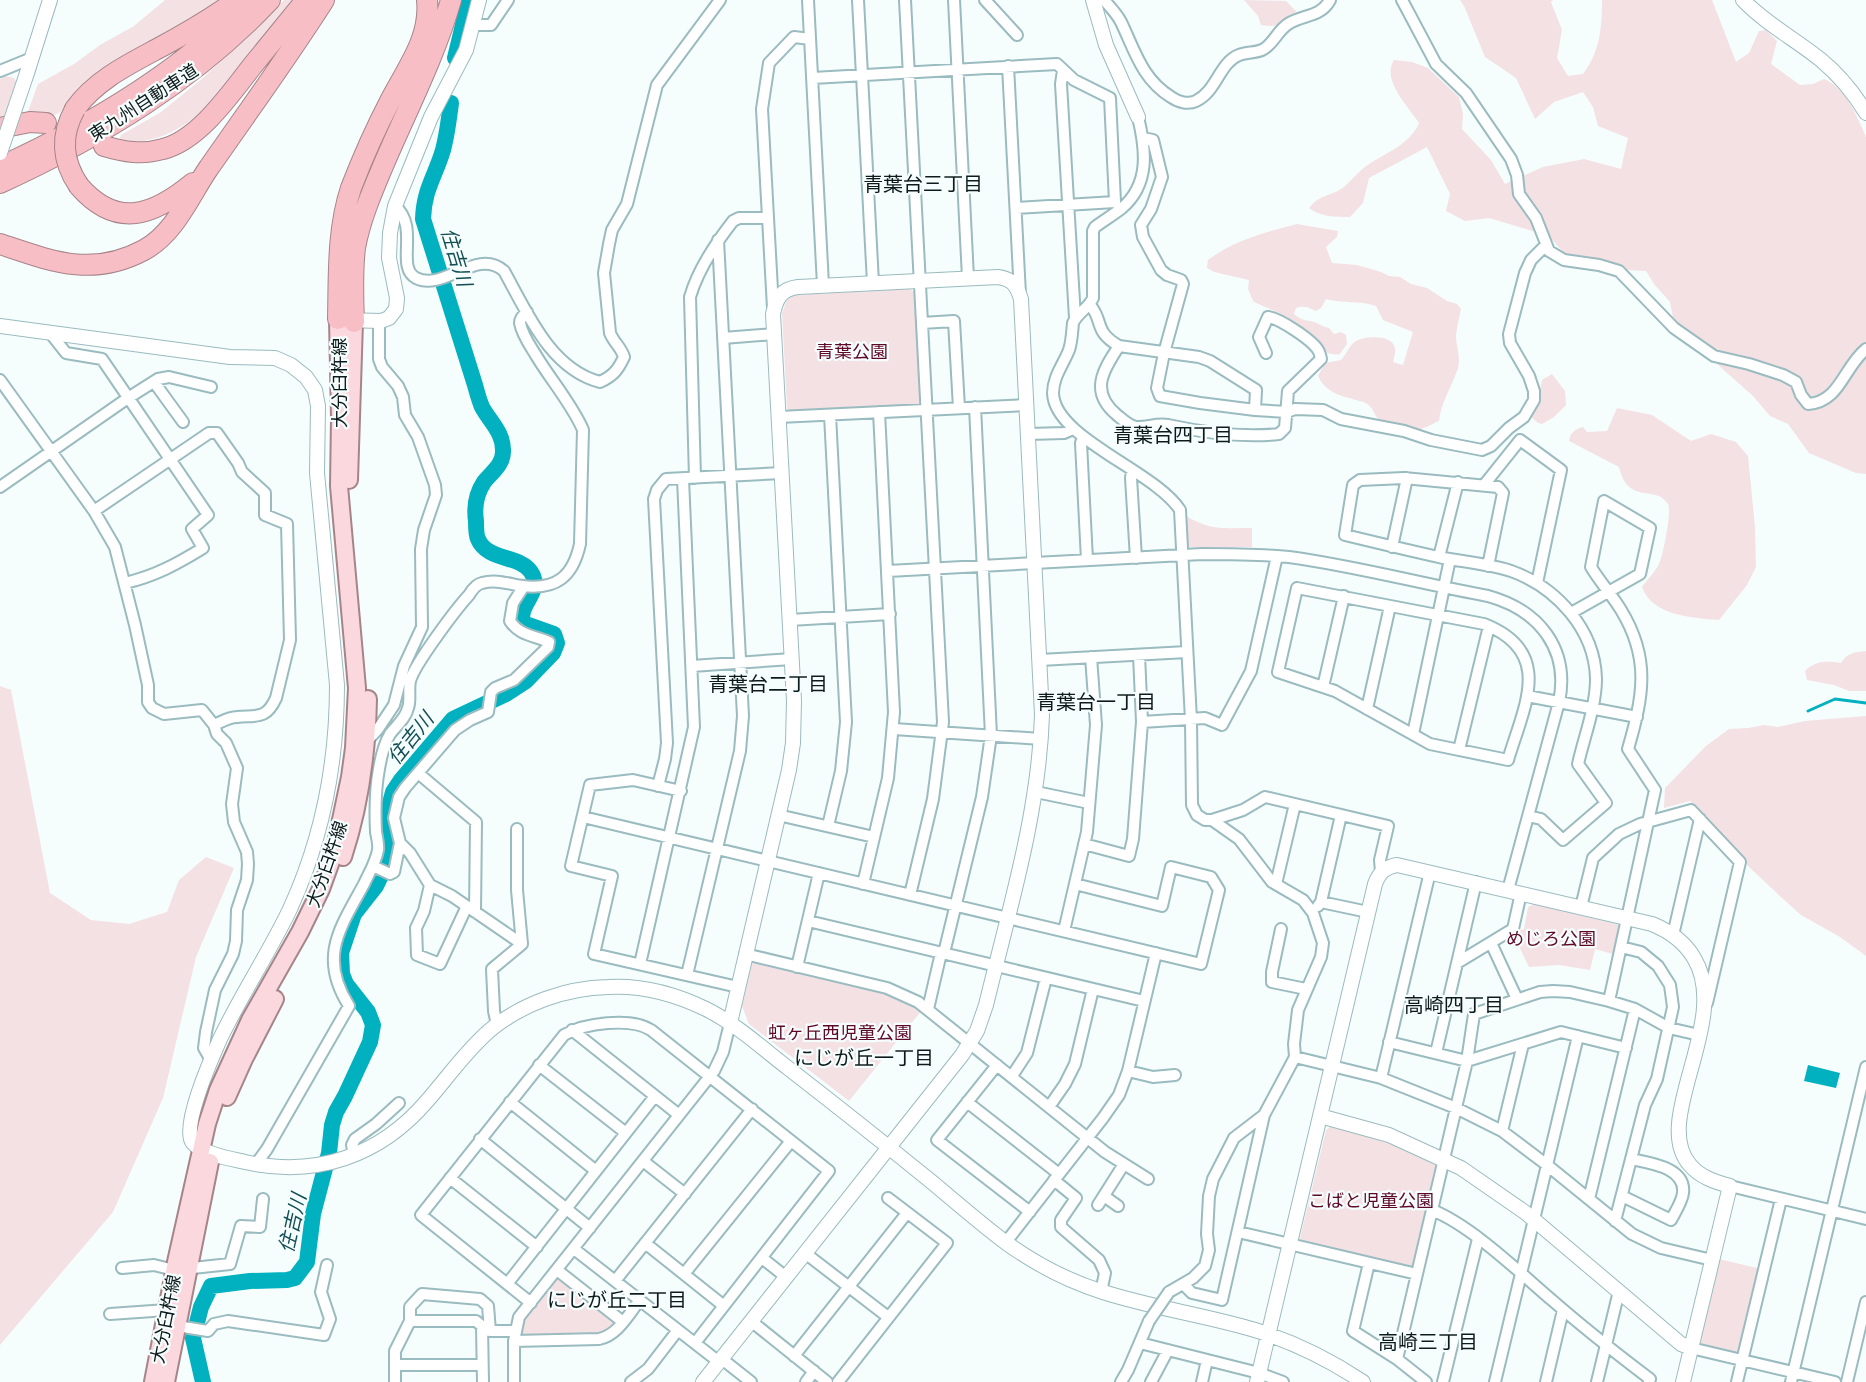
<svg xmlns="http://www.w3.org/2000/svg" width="1866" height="1382" viewBox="0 0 1866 1382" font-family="Manrope,'Noto Sans JP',sans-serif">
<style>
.green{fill:#f4e1e4}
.water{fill:#02b1bf}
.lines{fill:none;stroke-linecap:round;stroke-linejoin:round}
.stream{stroke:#02b1bf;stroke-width:3}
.river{stroke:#02b1bf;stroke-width:16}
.minor-casing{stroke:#9abbbf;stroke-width:14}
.tertiary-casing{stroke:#9abbbf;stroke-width:16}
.primary-casing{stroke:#a5858a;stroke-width:20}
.motorway-casing{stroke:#a5858a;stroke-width:22}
.minor{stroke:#fff;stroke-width:10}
.tertiary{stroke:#fff;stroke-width:14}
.primary{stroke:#fad8dd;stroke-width:16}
.motorway{stroke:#f7bec6;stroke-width:20}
.minor-bridge-casing{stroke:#9abbbf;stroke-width:14;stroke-linecap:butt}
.tertiary-bridge-casing{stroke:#9abbbf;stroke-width:16;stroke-linecap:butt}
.motorway-bridge-casing{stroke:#a5858a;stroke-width:22;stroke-linecap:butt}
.minor-bridge{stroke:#fff;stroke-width:10}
.tertiary-bridge{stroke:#fff;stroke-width:14}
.motorway-bridge{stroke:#f7bec6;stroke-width:20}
.labels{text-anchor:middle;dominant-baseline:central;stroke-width:4.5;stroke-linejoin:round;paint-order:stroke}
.street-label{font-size:18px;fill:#0d1a1b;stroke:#f6fdfd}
.park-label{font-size:18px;fill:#5f0826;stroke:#f6fdfd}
.neighbourhood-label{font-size:20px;fill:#0d1a1b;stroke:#f6fdfd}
.water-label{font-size:20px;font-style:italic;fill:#134f55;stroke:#f6fdfd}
</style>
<rect width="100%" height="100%" fill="#f6fdfd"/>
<path class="green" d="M165,0H227L78,90C58,116 61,119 27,114L38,84L74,64L100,45L134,26Z
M284,0H301C281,22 262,44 243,66C208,105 181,144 123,142L120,138L121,135L161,112L203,78Z
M1244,0L1286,1L1296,11C1290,25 1275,28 1261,25L1258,16Z
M1460,0H1553L1551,2L1562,30L1557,58L1568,76L1583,74C1600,52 1602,27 1602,0H1712L1736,62L1749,53L1759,31L1766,30L1777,41L1771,64L1800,85L1813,84L1824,79C1845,87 1857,116 1866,137V474L1856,473L1809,453L1788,424L1770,416L1753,396L1717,364L1703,343L1682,330L1673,318L1670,302L1654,284L1646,271L1587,268L1562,251L1549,236L1489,218L1465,221L1446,211L1450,194L1427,147L1369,178L1363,203L1350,217C1336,217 1320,217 1309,208C1321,193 1332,197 1345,186C1352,180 1357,173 1365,167C1384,153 1409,146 1419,123C1408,106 1381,80 1394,60L1412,62L1428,68L1459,97L1463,114L1462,129L1491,160L1505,184L1543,167L1584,159L1621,169L1628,138L1598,126L1593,107L1583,92L1554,102L1535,119L1516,78L1485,57L1464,6Z
M5,76L14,78L18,84L6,116L0,122V79Z
M1297,224L1338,231L1337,237L1326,247L1332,263L1357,265L1381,272L1389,276L1400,277L1411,284L1427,288L1447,301L1457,304L1461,309C1459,318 1457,326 1456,336C1456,347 1461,356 1458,368C1452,386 1441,402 1439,421C1432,424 1424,429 1417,430C1412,430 1380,422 1378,419C1373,412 1372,405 1363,402C1344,396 1327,395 1318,376L1325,363L1341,360C1347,354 1349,345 1356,341C1366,336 1392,334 1395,348C1396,352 1394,358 1393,362L1403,365L1413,332L1383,320L1376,306C1359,300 1343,304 1326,299L1321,308L1316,311C1310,308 1303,305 1296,308L1294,314C1301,320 1305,320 1314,322C1320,324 1323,327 1329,328L1334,334L1341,332L1346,335L1347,344L1340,354C1318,358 1305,331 1291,320C1280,312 1265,308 1253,301L1248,289L1249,280L1214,272L1207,268L1208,260C1234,240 1266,232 1297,224Z
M910,289L917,294L922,402L918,406L790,412L787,408L782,313L787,300L794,295Z
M1552,374L1565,391L1566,405L1554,417L1542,424L1538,423L1531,417L1536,408L1542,380Z
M1617,408L1652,415L1691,441L1711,434L1736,442L1748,456L1755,527L1756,567L1747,585L1719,620C1693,618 1652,616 1642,587C1647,580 1655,572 1659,564C1663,555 1672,512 1668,504C1656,484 1628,506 1619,467L1569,441C1570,433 1575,429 1583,427L1587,432L1607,431Z
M1183,514C1210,531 1221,528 1252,528V547H1190L1185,543Z
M1866,651V691H1849L1834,685L1807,680L1805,671C1816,660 1827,661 1841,663C1847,653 1855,652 1866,651Z
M0,686L11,690L50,893L91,920L129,924L167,912L179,880L206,857L234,868L196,957L163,1098L113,1212L0,1345Z
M1866,716V956L1840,937L1801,915L1781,897L1749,867L1690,801L1664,808L1665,788L1706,746L1729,729L1749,728L1764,725L1778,727L1805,721Z
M1534,904L1620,925L1616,955L1595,949L1590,970L1559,965L1529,967L1513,934L1517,931L1524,929L1528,907Z
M756,961L885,992L900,997L922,1010L849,1101L749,1024L742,1006L752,964Z
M1330,1127C1355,1133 1423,1150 1439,1169L1416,1266L1411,1268L1302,1243L1300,1238L1326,1130Z
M1719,1259L1761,1269L1742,1351L1737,1354L1702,1345L1700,1341Z
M560,1275L617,1322L613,1327L600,1333L522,1337C520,1314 546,1292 560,1275Z"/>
<path class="water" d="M1808,1065L1840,1073L1836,1088L1804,1081Z"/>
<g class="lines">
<path class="stream" d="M1808,711L1835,699L1866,703"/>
<path class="river" d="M455,58L469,0
M203,1382L193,1338L201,1307L211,1286L250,1281L287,1280L295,1278L307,1262L313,1214L329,1153L332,1125L336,1112L345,1096L370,1042L373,1025L368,1012L346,984L342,974L341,953L354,914L376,886L388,861L391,849L386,818L393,792L401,780L453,719L506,694L526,681L553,653L557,643L554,634L523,623C517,604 544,592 531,572C520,555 487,561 478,539C476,535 476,527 476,521C474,507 476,494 484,482C491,473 503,465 503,452C504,433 490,422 482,407C479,400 477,392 475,385L423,219C424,189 435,177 443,150C447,135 449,119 451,103"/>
<g class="minor-casing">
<path id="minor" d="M808,0L823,285
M858,0L873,283
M905,0L943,722L933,799L910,895
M954,0L968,278
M985,0L1017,35
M1104,0C1110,7 1117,14 1121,22C1135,51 1142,79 1171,97C1178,102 1188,105 1196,101C1217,91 1219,63 1239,55C1247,52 1255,53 1262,50C1273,45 1277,31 1288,24C1303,14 1320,18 1330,0
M1402,0L1436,64L1466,93L1511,159L1517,175L1519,194L1536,218L1549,251L1564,260L1599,265L1619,271L1674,328L1714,356L1749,364L1783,375L1796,382L1801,395L1808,404C1840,402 1843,368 1866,349
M474,25H491L508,0
M1008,66L1020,294
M1063,70L1061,84L1075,318
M0,71L32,58
M813,78L1057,64L1074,80L1110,98L1115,202L1016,208
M1138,117C1146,150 1150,184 1122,208C1113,215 1103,221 1095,227L1093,231V298C1089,308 1077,313 1073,323C1072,332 1072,341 1069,350C1063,365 1053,377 1053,393C1054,438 1155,471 1180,510L1191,720L1192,805L1197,815L1205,820H1212L1239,839L1272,882L1303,900L1313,913L1323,943L1321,957L1298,1010L1294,1044L1295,1057L1264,1115L1234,1138L1213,1179L1209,1196L1207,1234L1209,1250L1205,1266L1193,1278L1169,1292
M395,206C420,227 395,267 416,278C444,292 476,247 504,271C527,312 550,369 600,382C613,376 618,370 624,357C621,347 614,343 610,333L604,273L609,244L612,230L627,204L657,85L720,0
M1090,305C1104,321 1093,331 1119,346L1199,357L1210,361L1256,390L1255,410L1200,403L1160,396L1157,388L1164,353L1183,284L1181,280L1167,275L1161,270L1143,237L1141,225L1151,209L1162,177L1153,140L1143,138
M773,308L762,109L769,63L794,37L810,39
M922,323L954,321L959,408
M51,334L66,353L102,359L208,515L192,529L203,548C177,564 155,576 125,583
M723,338L775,334
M1119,346C1103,370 1089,392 1117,415C1122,419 1129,426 1136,427C1147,428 1155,423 1168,425C1205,433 1242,438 1279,434L1285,428L1288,391L1321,359C1321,358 1319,351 1318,350C1312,340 1279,318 1268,317L1259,337L1266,353
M0,380L94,511L115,547L135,625L148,685V702L152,708L164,714L202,710L214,725
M154,382L183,422
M1255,410L1287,412L1295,409L1323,410L1341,419L1404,431L1431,440L1482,450L1491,446L1509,428L1524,417L1534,400V391L1529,376L1510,343L1509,334L1525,273L1531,260L1546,245
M779,417L1026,405
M1028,434L1064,433L1073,429
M1083,437L1081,443L1087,560
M1132,470L1131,478L1136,558
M695,478L690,297C698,269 715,244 733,221L739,218H768
M1484,485L1520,440L1561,470L1537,583
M0,487L128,398L158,379L169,377L211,387
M94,511L209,433H217L238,463L242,472L265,493V515L287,524L290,640L276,698C266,720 257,715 237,717C229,717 221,722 214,725L217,734L226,743L237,768L232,804L234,822L247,852L248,864L247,880L237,910L236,941L233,954L215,990L206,1032L204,1048L211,1060
M1392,547L1407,478
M1439,557L1458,482
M1488,566L1503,493L1498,487L1404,478L1360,480L1353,485L1345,535C1378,543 1411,551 1443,558C1466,562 1489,564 1511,571C1556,587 1595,629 1596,679C1596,707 1584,737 1578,764L1606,803L1563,840L1541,819L1528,816
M888,571L1202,554C1231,554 1260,554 1289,557C1356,566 1422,584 1488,596C1539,610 1570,649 1559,702L1508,890
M1297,588L1484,624C1555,652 1524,706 1508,760L1430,744L1335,691L1278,672Z
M1571,613L1640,574L1650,528L1604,501L1591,567C1600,582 1612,595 1621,610C1651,659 1643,697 1628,749L1655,790L1609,1001
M790,620L890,614
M1040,660L1187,652
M692,666L792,659
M1323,687L1344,596
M1527,696L1637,717
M1367,709L1390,606
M1142,722L1205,718L1222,725L1251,671L1277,556
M894,729L1041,739
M1413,734L1450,559
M366,742L378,729L394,705L404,666L422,627L421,549L424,530L436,495L435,485L418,437L405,415L403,397L398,386L382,367L379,359V321
M1459,750L1489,626
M418,773L476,822L475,912
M658,786L665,759L667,743L654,499L657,490L666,479L782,473
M681,791L633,780L590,785L571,866L612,876L594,954L738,987
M1036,792L1089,803
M778,815L874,837
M583,817L1201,964L1219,890L1211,877L1171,867L1162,906L1075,884
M1212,820L1243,810L1265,797L1388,826L1380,860L1381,872
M828,826L841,771L846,722L830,415
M400,843L410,853L430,885L424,911L416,928L417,955L440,964L467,906
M1084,844L1129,856L1133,839L1142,722L1139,655
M373,866L390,874L394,872L400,843L394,818L399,797L405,788L455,730L470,720L488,712L491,692L495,688L514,680L548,647L549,642C533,635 520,636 510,621L513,603L524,586
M863,884L888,778L894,712L879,412
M1276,884L1295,804
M430,885L452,896L522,944
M1321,902L1341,815
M1318,906L1321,902L1368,912
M1581,907L1593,858L1619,834L1640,824L1691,810L1740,862L1707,1003
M808,921L1144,1001
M1281,929L1272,972V982L1306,989
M1064,931L1087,832L1096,725L1091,657
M1673,935L1700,819
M1491,943L1517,999
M944,953L982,797L991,735L975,407
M745,954L887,988L918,1002L1105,1152L1148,1179
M1457,963L1513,929L1521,893
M640,964L694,727L683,479
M797,967L819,873
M687,975L740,751L743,716L718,240
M928,1009L941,953
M497,1025L494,1011L492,969L522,944L517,890V829
M572,1030L679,1115
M1389,1042L1467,1061L1561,1032L1626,1048
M1436,1053L1476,882
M1295,1057L1381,1078L1456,1108L1502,1131L1547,1165L1632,1234L1661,1248L1712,1260
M539,1065L626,1133
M997,1065L937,1140L1030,1212
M1128,1071L1153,1077L1175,1075
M1012,1076L1027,1053L1046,978
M1381,1078L1430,872
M510,1102L596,1171
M967,1102L1059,1174
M1049,1107L1065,1084L1075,1064L1093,989
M1502,1131L1523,1044
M480,1139L590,1228
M354,1155L352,1145L355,1139L376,1124L399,1103
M643,1161L685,1194
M256,1164L267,1149L349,1006C318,957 340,928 364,884C369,873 376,862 378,850C379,845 377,838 376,832C375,811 375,790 379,769C381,757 384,744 390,734C396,726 406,718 408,708C411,700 408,690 410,681C414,665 456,609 469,595C472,590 477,584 482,583C496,579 509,584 523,586C557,590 573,576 580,544L583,430C573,406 551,380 537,357C531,347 522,335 520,323C520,318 523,315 527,312
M450,1178L537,1247
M1054,1180L1076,1198L1061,1220V1227L1099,1260L1105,1273L1101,1292
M1730,1186L1866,1219
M1104,1196L1118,1206
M1622,1196L1671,1220C1675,1212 1682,1202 1683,1193C1686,1167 1649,1163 1631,1159
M1589,1199L1635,1009
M1098,1205L1124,1164
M1432,1210C1472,1226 1520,1273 1553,1301C1584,1328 1617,1354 1650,1379L1649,1382
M1615,1221L1645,1105L1657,1079L1673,1007L1670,985L1658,966L1641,952L1621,947
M1238,1232L1417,1274
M1006,1242L1103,1118L1119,1095L1128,1071L1156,953
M645,1243L724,1306
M574,1249L719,1362
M805,1253L888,1317
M762,1258L786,1277
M1369,1263L1353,1331L1397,1359L1426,1382
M122,1268L154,1265L174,1270L230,1264L241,1226L260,1227L263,1199
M557,1270L623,1322
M684,1274L791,1141
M615,1281L752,1109
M507,1284L655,1096
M1183,1284L1192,1293L1222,1300L1264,1115
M531,1303L421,1215L564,1035C584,1023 631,1017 651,1030L829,1171L695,1343
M110,1314L167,1310
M410,1321V1307L422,1294L480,1299L488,1306L490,1331H515
M751,1321L827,1382
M171,1325L208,1331L214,1324L228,1321L324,1335L330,1319L321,1292L327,1265
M514,1341L599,1339C618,1335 628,1315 640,1300
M1140,1343L1259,1373L1283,1382
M1691,1348L1835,1382
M794,1356L907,1213
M722,1359L751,1382
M1397,1359L1467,1061L1474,1014L1540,992L1553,991L1570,992L1609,1001L1635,1009L1669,1028L1699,1035
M395,1365H482
M395,1382V1351L410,1321H476L482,1326L483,1382
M514,1382V1341L519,1317L714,1071L723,1052L730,1023
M631,1382L648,1369L678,1330
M806,1382L814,1371
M838,1382L947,1243L888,1198
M1121,1382L1128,1370L1149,1321
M1151,1382L1168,1350
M1202,1382L1207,1360
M1443,1382L1478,1239
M1495,1382L1578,1036
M1546,1382L1563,1310
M1597,1382L1619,1291
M1737,1382L1781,1199
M1791,1382L1866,1067
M1847,1382L1866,1302"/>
</g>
<g class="tertiary-casing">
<path id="tertiary" d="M1093,0L1106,45L1138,117
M1743,0C1766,24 1795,39 1821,60C1839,75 1854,93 1866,113
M27,73L50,0
M346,320L381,321L389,318L396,309L397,298L389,258L390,233L395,206L431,117L466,50L479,0
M0,326L230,357L275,358L291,365L306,377L315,390L318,406L317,473L337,685C337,763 323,837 290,909C269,953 241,995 220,1039C212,1057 180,1129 193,1143C202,1154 232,1159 245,1162C316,1178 380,1156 427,1101C448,1077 465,1052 489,1031C521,1004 565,988 608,987C642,985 675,994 706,1009C736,1024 762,1048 788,1068C837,1106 885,1144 933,1183C957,1203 980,1223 1005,1242C1034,1263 1068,1281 1103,1292C1153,1308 1205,1315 1255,1330C1294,1342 1330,1360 1363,1382
M1320,1116L1389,1135L1461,1168L1526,1213L1681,1344L1691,1348
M703,1382L962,1055L977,1031L986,1005C1009,910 1039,813 1042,715L1021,299C1017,286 1013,279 998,277L798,287C781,289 776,299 773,314L794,701L793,743L789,770L730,1023
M1257,1382L1375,884C1379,873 1385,867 1397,865L1652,924C1669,931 1684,941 1694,958C1732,1020 1650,1120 1690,1165C1700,1177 1715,1182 1730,1186L1683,1382"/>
</g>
<g class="primary-casing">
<path id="primary" d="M349,480L354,322
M343,857C360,805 367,754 368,699
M227,1097L244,1059L275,999
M153,1382L176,1262L207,1124L218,1090L250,1020L300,932L321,889L334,853L350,777L354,748L357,688L339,486L340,418L338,319
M166,1382L210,1162"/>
</g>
<g class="motorway-casing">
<path id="motorway" d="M75,109C95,81 127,65 157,49C185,34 211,19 237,0
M0,128L30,122L46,123
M104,146C124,152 142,155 163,149C199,140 231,93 253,65C271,43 288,22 306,0
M0,167C92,125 180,72 251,0
M0,183C100,137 194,81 270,0
M79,186C117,230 154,215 193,183
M0,244C51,261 92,278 144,250C175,233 189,197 208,169C247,113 287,58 324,0
M338,319C339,276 337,230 351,188C361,162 377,126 390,101C407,68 431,38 427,0
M354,322C353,297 352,272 355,248C360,220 372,192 383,166C406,112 435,56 451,0"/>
</g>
<use href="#minor" class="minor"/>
<use href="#tertiary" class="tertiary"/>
<use href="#primary" class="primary"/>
<use href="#motorway" class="motorway"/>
<g class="minor-bridge-casing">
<path id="minor-bridge" d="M1149,1321L1169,1292"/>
</g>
<g class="tertiary-bridge-casing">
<path id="tertiary-bridge" d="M0,153L27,73"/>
</g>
<g class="motorway-bridge-casing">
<path id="motorway-bridge" d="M75,109C60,136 62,161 79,186"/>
</g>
<use href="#minor-bridge" class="minor-bridge"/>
<use href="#tertiary-bridge" class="tertiary-bridge"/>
<use href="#motorway-bridge" class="motorway-bridge"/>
</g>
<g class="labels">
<g class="street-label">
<text transform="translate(143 102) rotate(-33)">東九州自動車道</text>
<text transform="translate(339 383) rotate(-90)">大分臼杵線</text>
<text transform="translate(326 864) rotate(-71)">大分臼杵線</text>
<text transform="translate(165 1319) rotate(-79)">大分臼杵線</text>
</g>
<g class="park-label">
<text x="852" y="351">青葉公園</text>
<text x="1551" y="938">めじろ公園</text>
<text x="840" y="1032">虹ヶ丘西児童公園</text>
<text x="1371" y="1200">こばと児童公園</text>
</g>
<g class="neighbourhood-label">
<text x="923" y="183">青葉台三丁目</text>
<text x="1173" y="434">青葉台四丁目</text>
<text x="768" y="683">青葉台二丁目</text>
<text x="1096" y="701">青葉台一丁目</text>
<text x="1454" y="1004">高崎四丁目</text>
<text x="864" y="1057">にじが丘一丁目</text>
<text x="617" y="1299">にじが丘二丁目</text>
<text x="1428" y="1341">高崎三丁目</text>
</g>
<g class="water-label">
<text transform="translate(457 257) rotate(73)">住吉川</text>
<text transform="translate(410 738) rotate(-51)">住吉川</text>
<text transform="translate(292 1223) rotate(-77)">住吉川</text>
</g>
</g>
</svg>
